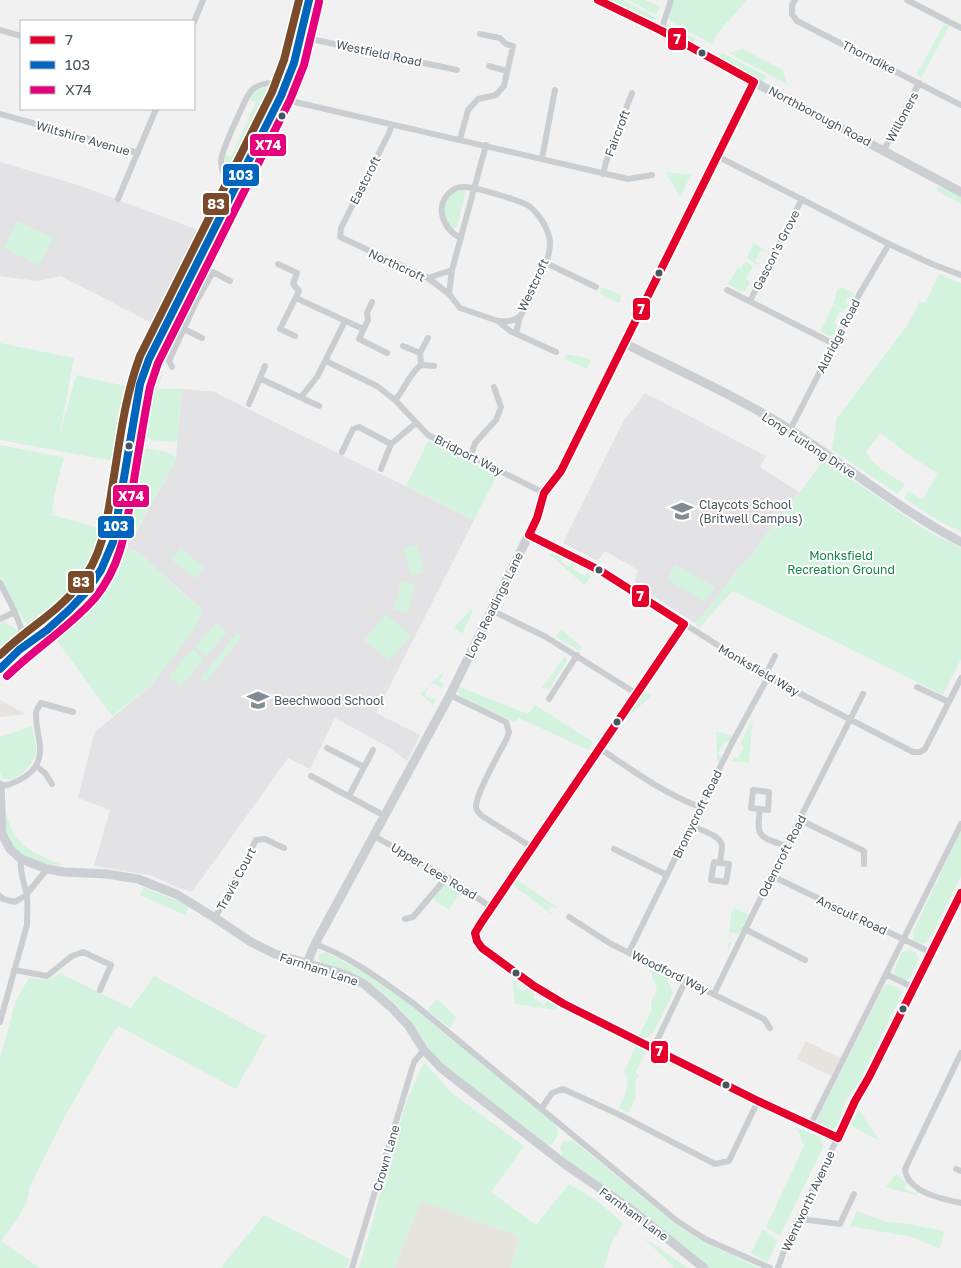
<svg xmlns="http://www.w3.org/2000/svg" width="961" height="1268" viewBox="0 0 961 1268" font-family="'Golos Text',sans-serif">
<style>
.commercial{fill:#e7e4df}
.education{fill:#e3e2e4}
.green{fill:#d4f3de}
.lines{fill:none;stroke-linecap:round;stroke-linejoin:round}
.street{stroke:#caced1;stroke-width:6}
.secondary{stroke:#cbced2;stroke-width:9}
.primary{stroke:#c7cccf;stroke-width:10}
.bus-1-casing{stroke:#fff;stroke-width:11}
.bus-2-casing{stroke:#fff;stroke-width:11}
.bus-3-casing{stroke:#fff;stroke-width:11}
.bus-4-casing{stroke:#fff;stroke-width:11}
.bus-1{stroke:#e4002b;stroke-width:8}
.bus-2{stroke:#0065bd;stroke-width:8}
.bus-3{stroke:#e5007d;stroke-width:8}
.bus-4{stroke:#7a4b2a;stroke-width:8}
.bus-dot{fill:#465560;stroke:#fff;stroke-width:2}
.labels{text-anchor:middle;dominant-baseline:central;stroke-width:4;stroke-linejoin:round;paint-order:stroke}
.street-label{font-size:12px;fill:#465560;stroke:#fff}
.poi-label{font-size:12px;fill:#465560;stroke:#fff;text-anchor:start}
.park-label{font-size:12px;fill:#0f8443;stroke:#fff}
.line-badge{stroke:#fff;stroke-width:2}
.badge-label{font-size:14px;text-anchor:middle;font-weight:bold;fill:#fff}
</style>
<rect width="100%" height="100%" fill="#f2f1f1"/>
<path class="commercial" d="M0,700L26,714L0,717Z
M806,1041L841,1058L831,1076L797,1059Z
M421,1200L519,1236L511,1268H394Z"/>
<path class="education" d="M0,162L78,185L198,230L152,323L61,276L38,281L0,276Z
M182,389L217,392L218,394L474,520L376,713L420,735L407,761L388,747L335,718L310,769L288,758L192,892L181,889L150,875L94,866L110,810L78,798L94,734L97,730L152,685L203,610L134,550L128,548V537H133L174,464L176,457Z
M645,393L766,456L760,467L799,492L747,561L740,566L708,609L695,623L634,584L638,570L605,551L600,558L596,560L563,543L623,422Z"/>
<path class="green" d="M609,0H623L657,18L648,21Z
M628,0H645L660,6L658,12L655,14Z
M674,0H746C736,16 719,27 712,44L670,21L669,17Z
M665,23L696,39L694,44L666,31Z
M944,24L949,26L948,28L922,77L917,76V74Z
M743,49L783,70L788,85L729,53Z
M722,53L766,76L763,82L719,58Z
M268,87H273L276,89L233,178C224,172 224,164 225,154L231,157L256,102L250,100C255,91 259,89 268,87Z
M668,172L691,175L680,197L667,174Z
M938,186L941,188L942,186L961,196V204L936,190Z
M464,188L466,191L457,227L451,230L442,220C445,198 441,193 464,188Z
M17,221L53,238L39,265L4,248Z
M191,243L197,247L140,360L133,362Z
M754,243L767,251L766,252L761,250L755,261L760,264L757,265L747,258Z
M744,262H746L753,266L746,279L750,282L746,290L742,292L728,284L738,267L741,268Z
M939,274L961,283V532L942,523L904,498L909,491L922,500L938,474L909,455L881,433L866,451C869,464 894,477 905,484L898,494L832,450L837,418L907,326L920,301L925,303Z
M601,287L622,295L620,302L618,303L599,293Z
M842,287L854,293L852,298L848,296L845,302L848,305L844,310L833,304L837,290Z
M833,305L844,311V313L840,311L834,323L837,326L834,334L829,336L821,332V330Z
M179,318L182,320L160,372L153,370L162,355Z
M0,343L74,358L59,438L76,375L130,387L127,395L113,461L0,440Z
M567,354L591,359L587,369L564,359Z
M151,373L162,376L157,389H182L177,442C163,440 144,444 138,428Z
M428,441L497,475L474,520L406,486Z
M0,445L64,457L55,492L52,515L107,530C107,536 107,543 106,549C101,576 60,613 39,628L29,627L13,604L0,579Z
M142,448L167,452L176,457L174,464L132,537H128L129,503L137,452Z
M824,460L924,529L961,548V659L943,695L733,591L699,628L695,623L708,609L740,566L747,561Z
M417,545L424,572L411,576L404,549Z
M128,548L144,556L174,586L203,610L195,628L152,685L112,716L52,634C79,611 112,587 122,551Z
M181,548L204,568L195,579L171,559Z
M553,552L563,558L561,562L570,567L572,563L575,564L572,569L585,576L588,571L591,577L584,585L550,555Z
M675,565L715,587L705,602L667,579Z
M401,581L415,584L408,612L394,609Z
M471,609L473,611L462,634L454,627Z
M386,614L411,636L389,661L364,640Z
M4,621L16,629C18,644 12,651 0,661V657L11,649L0,650V624Z
M216,623L227,632L206,656L195,647Z
M561,629L582,647L580,651L556,637V636Z
M237,633L242,637L206,682L201,678Z
M192,649L204,659L181,687L169,677Z
M565,656L567,661L551,685L552,686L548,690L542,688Z
M443,672L440,682L444,684L440,691L441,687L433,683L428,687L425,695L434,700L437,697L434,704H432L420,694Z
M458,686L528,714L535,705L593,742L588,750L519,718L515,722L462,698L457,690Z
M639,690L652,695L620,724L618,723L626,710L631,711L639,701L634,697Z
M753,717L749,763L732,761L733,757L738,758L744,746L740,744Z
M32,726C33,734 37,744 36,751C34,766 17,784 2,778L0,772V737Z
M716,732L732,735L729,742L725,741L718,753L722,756L719,762L717,761Z
M3,798C12,844 21,847 62,865C53,867 44,864 36,861C3,849 5,828 3,798Z
M961,831V876L930,939L923,944L914,941L913,932Z
M516,879L557,907V908L552,906L549,911L552,913L551,914L513,885L512,883Z
M445,881L460,892L449,910L434,900V896Z
M144,887L187,905V916L140,895Z
M735,908L749,915L739,934L731,932L729,942L731,944L729,950H728L731,914L733,909Z
M909,950L916,952L919,958L910,978L906,981L896,976L894,971L902,952Z
M325,952L365,973L405,999L543,1113L557,1127L558,1135L553,1143L549,1145L543,1143L519,1123L445,1067C429,1051 419,1031 405,1014C381,987 353,972 319,962L318,959L320,954Z
M650,969L667,978L673,993L654,1032L645,1038L639,1035L651,1012V1003L657,989Z
M60,973L131,1008L154,976L266,1036L236,1089L118,1026L109,1039L63,1120L30,1187L27,1201L19,1217L1,1241L40,1268H0V1058L16,1000L29,978C41,979 51,982 60,973Z
M515,980L517,982L516,986L523,991L526,988L535,993L533,997L544,1005L547,1001L558,1007L555,1010L515,1004L513,982Z
M888,984L900,989L902,993L861,1079L845,1102L840,1119L835,1128L830,1130L818,1124L817,1120L884,987Z
M437,999L456,1017L450,1028L429,1011L428,1008Z
M636,1046L646,1051L636,1072L639,1075L636,1080L635,1099L628,1113L619,1108L626,1092L628,1077L623,1074Z
M424,1062L453,1094L524,1146L491,1192L536,1225L569,1184C589,1195 607,1207 623,1224L612,1241L604,1268H511L519,1236L421,1201L394,1268H359L406,1103Z
M859,1110L880,1141L851,1126Z
M797,1128L820,1137L823,1147L780,1236L766,1227L804,1146Z
M570,1140L576,1143L677,1225L700,1240L759,1268H707L564,1161L560,1147L564,1141Z
M896,1174L899,1175L901,1179L908,1183L904,1189L916,1193L919,1188L921,1189L917,1195L887,1188L886,1187Z
M857,1211L887,1222L903,1223L944,1231L940,1249L912,1237L850,1226Z
M264,1215L350,1259L346,1268H220Z
M763,1229L778,1241L767,1263L751,1253Z
M642,1236L688,1268H674Z"/>
<g class="lines">
<path class="street" d="M795,0L792,5V14L797,21L961,105
M907,0L961,28
M194,22L203,0
M0,30L21,36
M661,31L671,0
M301,37L457,70
M489,66L507,71
M281,96L295,102L628,179L652,175
M0,114L138,153
M392,124L389,133L341,228L340,237L428,278L449,294L460,308L498,321L510,331L556,352
M460,139L468,110L478,99L496,95L504,86L513,46L506,44L500,38L480,34
M884,150L919,83
M717,156L889,244L932,264L961,275
M542,158L555,90
M603,174L606,162L632,93
M236,187C227,181 221,172 221,161C221,151 241,110 246,99C254,82 269,81 285,85
M118,199L156,109
M461,238C442,230 433,203 453,190C455,188 461,187 464,187C473,186 521,201 529,206C539,214 549,229 550,242C550,248 548,258 546,264C543,272 525,309 521,315C516,321 506,322 500,321
M546,263L596,287
M278,264L297,273L293,284L299,291L280,329L295,336
M428,278L452,270
M727,290L834,344
M449,294L452,270L486,145
M182,295L196,302
M296,298L363,329
M750,301L802,199
M372,302L367,313L368,320L359,339L387,353
M184,329L202,338
M516,333L520,316
M403,346L420,353L421,365
M420,353L428,338
M326,361L377,386L395,400L428,435L544,493
M172,367L169,361L196,302L213,272L230,281
M261,379L319,406
M301,397L317,377L345,321
M395,400C405,389 409,374 421,365L434,366
M249,404L265,366
M790,430L859,295L889,244
M342,452L353,429L359,427L391,444
M471,455L475,443L496,420L501,407L494,387
M381,469L391,444L416,423
M529,535L601,571L768,677L913,752H920L925,749L961,678
M0,583L15,612L21,628L19,650
M491,610L546,637L637,694
M0,619L15,612
M684,624L481,923L475,933L477,941L482,948L534,986L564,1004L758,1101L838,1138
M21,628L38,636
M765,676L775,656
M917,687L949,702
M450,695L506,722L509,732L507,738C500,752 475,795 476,807C476,811 479,813 482,816L533,848
M549,699L577,655
M327,748L364,767
M599,748C631,769 664,794 700,807
M36,766L45,773L52,784
M311,776L385,816
M0,787C13,784 23,780 32,771C48,753 35,734 36,713C36,710 39,706 41,703L73,712
M753,790L769,792L768,810L751,808Z
M349,796L373,750
M760,809C756,838 759,836 786,846
M800,820L864,851V864
M692,826C700,830 721,835 722,846C722,852 720,858 720,863L729,864L726,882L711,880L714,862L720,863
M374,836L447,877L492,908
M614,849L667,875
M772,876L932,953
M0,896L3,899L15,902L26,895L47,869
M569,917L611,944L764,1019L770,1028
M215,918L256,840L265,839L284,848
M405,919L413,917L447,877
M745,929L805,960
M315,944C351,957 382,981 413,1003L677,1221L705,1239L770,1268
M629,952L732,743L768,677
M14,970L47,976L72,956L83,952L111,965L100,990
M886,974L914,988
M714,994L786,846L863,694
M0,1022L27,925C27,915 28,906 27,896C25,884 19,872 21,859
M653,1049L686,980
M961,1053L905,1169C907,1192 942,1199 961,1203
M541,1109L552,1093L563,1089L618,1114L715,1164L729,1161L758,1101
M810,1126L961,824
M956,1169L961,1171
M800,1216L808,1220L840,1224L854,1194
M352,1268L414,1062L424,1050
M778,1268L786,1245L855,1101L869,1077L961,893"/>
<path class="secondary" d="M598,0L662,31L754,82L961,192
M624,343C679,371 737,396 789,429C847,466 900,510 961,542
M0,785L2,834L10,849L21,859L47,869L64,872L107,874L138,879L176,894L215,918L251,942L275,954L344,974L364,984L391,1007L408,1025L424,1050L441,1068L566,1165L633,1211L704,1268
M310,964L309,958L315,944L450,695L537,518L544,493L561,471L754,82"/>
<path class="primary" d="M0,669L19,650L47,630L69,610L87,591L101,570L113,542L134,417L140,384L149,359L281,96L294,63L309,0"/>
<g class="bus-1-casing">
<path id="bus-1" d="M598,0L662,31L754,82
M529,535L537,518L544,493L561,471L754,82
M529,535L601,571L684,624
M684,624L481,923L475,933L477,941L482,948L534,986L564,1004L758,1101L838,1138
M838,1138L855,1101L869,1077L961,893"/>
</g>
<g class="bus-2-casing">
<path id="bus-2" d="M0,669L19,650L47,630L69,610L87,591L101,570L113,542L140,384L149,359L281,96L294,63L309,0"/>
</g>
<g class="bus-3-casing">
<path id="bus-3" d="M7,676C35,648 69,628 95,598C124,562 126,524 134,480C139,449 144,418 150,387L158,363L290,100L304,65L319,2"/>
</g>
<g class="bus-4-casing">
<path id="bus-4" d="M0,655C25,630 57,613 79,585C104,554 107,519 113,482C120,439 125,396 140,356L272,92L284,60L299,0"/>
</g>
<use href="#bus-1" class="bus-1"/>
<use href="#bus-2" class="bus-2"/>
<use href="#bus-3" class="bus-3"/>
<use href="#bus-4" class="bus-4"/>
</g>
<defs>
<g id="school-bare" transform="scale(1.725)"><path d="M0-5L7-2L0 1L-7-2ZM-4 1L0 2.5L4 1V4Q0 6-4 4Z" fill="#828c93" stroke="#fff" stroke-width="2.5" paint-order="stroke"/></g>
</defs>
<g fill-rule="evenodd">
<use href="#school-bare" x="682" y="511"/>
<use href="#school-bare" x="258" y="700"/>
</g>
<g class="bus-dot">
<circle cx="702" cy="53" r="4.5"/>
<circle cx="282" cy="116" r="4.5"/>
<circle cx="659" cy="273" r="4.5"/>
<circle cx="129" cy="446" r="4.5"/>
<circle cx="599" cy="570" r="4.5"/>
<circle cx="617" cy="722" r="4.5"/>
<circle cx="516" cy="973" r="4.5"/>
<circle cx="903" cy="1009" r="4.5"/>
<circle cx="726" cy="1085" r="4.5"/>
</g>
<g class="labels">
<g class="street-label">
<text transform="translate(379 53) rotate(12)">Westfield Road</text>
<text transform="translate(869 57) rotate(27)">Thorndike</text>
<text transform="translate(820 116) rotate(28)">Northborough Road</text>
<text transform="translate(902 117) rotate(-62)">Willoners</text>
<text transform="translate(617 133) rotate(-69)">Faircroft</text>
<text transform="translate(83 138) rotate(16)">Wiltshire Avenue</text>
<text transform="translate(365 180) rotate(-63)">Eastcroft</text>
<text transform="translate(776 250) rotate(-63)">Gascon's Grove</text>
<text transform="translate(397 265) rotate(25)">Northcroft</text>
<text transform="translate(533 285) rotate(-65)">Westcroft</text>
<text transform="translate(838 336) rotate(-63)">Aldridge Road</text>
<text transform="translate(809 445) rotate(33)">Long Furlong Drive</text>
<text transform="translate(469 455) rotate(27)">Bridport Way</text>
<text transform="translate(494 605) rotate(-64)">Long Readings Lane</text>
<text transform="translate(759 670) rotate(30)">Monksfield Way</text>
<text transform="translate(697 814) rotate(-64)">Bromycroft Road</text>
<text transform="translate(782 856) rotate(-63)">Odencroft Road</text>
<text transform="translate(434 871) rotate(31)">Upper Lees Road</text>
<text transform="translate(236 879) rotate(-62)">Travis Court</text>
<text transform="translate(852 915) rotate(25)">Ansculf Road</text>
<text transform="translate(319 969) rotate(18)">Farnham Lane</text>
<text transform="translate(670 972) rotate(26)">Woodford Way</text>
<text transform="translate(386 1158) rotate(-74)">Crown Lane</text>
<text transform="translate(808 1201) rotate(-65)">Wentworth Avenue</text>
<text transform="translate(634 1214) rotate(36)">Farnham Lane</text>
</g>
<g class="poi-label">
<text x="699" y="504">Claycots School<tspan x="699" dy="14">(Britwell Campus)</tspan></text>
<text x="274" y="700">Beechwood School</text>
</g>
<g class="park-label">
<text x="841" y="555">Monksfield<tspan x="841" dy="14">Recreation Ground</tspan></text>
</g>
</g>
<g class="line-badge">
<rect x="667" y="27" width="20" height="24" rx="5" fill="#e4002b"/>
<rect x="249" y="133" width="38" height="24" rx="5" fill="#e5007d"/>
<rect x="222" y="163" width="38" height="24" rx="5" fill="#0065bd"/>
<rect x="202" y="192" width="28" height="24" rx="5" fill="#7a4b2a"/>
<rect x="632" y="297" width="19" height="24" rx="5" fill="#e4002b"/>
<rect x="112" y="484" width="38" height="24" rx="5" fill="#e5007d"/>
<rect x="97" y="515" width="38" height="24" rx="5" fill="#0065bd"/>
<rect x="67" y="570" width="28" height="24" rx="5" fill="#7a4b2a"/>
<rect x="631" y="584" width="19" height="24" rx="5" fill="#e4002b"/>
<rect x="650" y="1040" width="19" height="24" rx="5" fill="#e4002b"/>
</g>
<g class="badge-label">
<text x="677" y="44">7</text>
<text x="268" y="150">X74</text>
<text x="241" y="180">103</text>
<text x="216" y="209">83</text>
<text x="641" y="314">7</text>
<text x="131" y="501">X74</text>
<text x="116" y="531">103</text>
<text x="81" y="587">83</text>
<text x="640" y="601">7</text>
<text x="659" y="1056">7</text>
</g>
<rect x="20" y="20" width="175" height="90" fill="#ffffff" stroke="#b5bbbf"/>
<rect x="30" y="36" width="25" height="8" fill="#e4002b" stroke="#b5bbbf"/>
<text x="65" y="45" font-size="15" fill="#465560">7</text>
<rect x="30" y="61" width="25" height="8" fill="#0065bd" stroke="#b5bbbf"/>
<text x="65" y="70" font-size="15" fill="#465560">103</text>
<rect x="30" y="86" width="25" height="8" fill="#e5007d" stroke="#b5bbbf"/>
<text x="65" y="95" font-size="15" fill="#465560">X74</text>
</svg>
